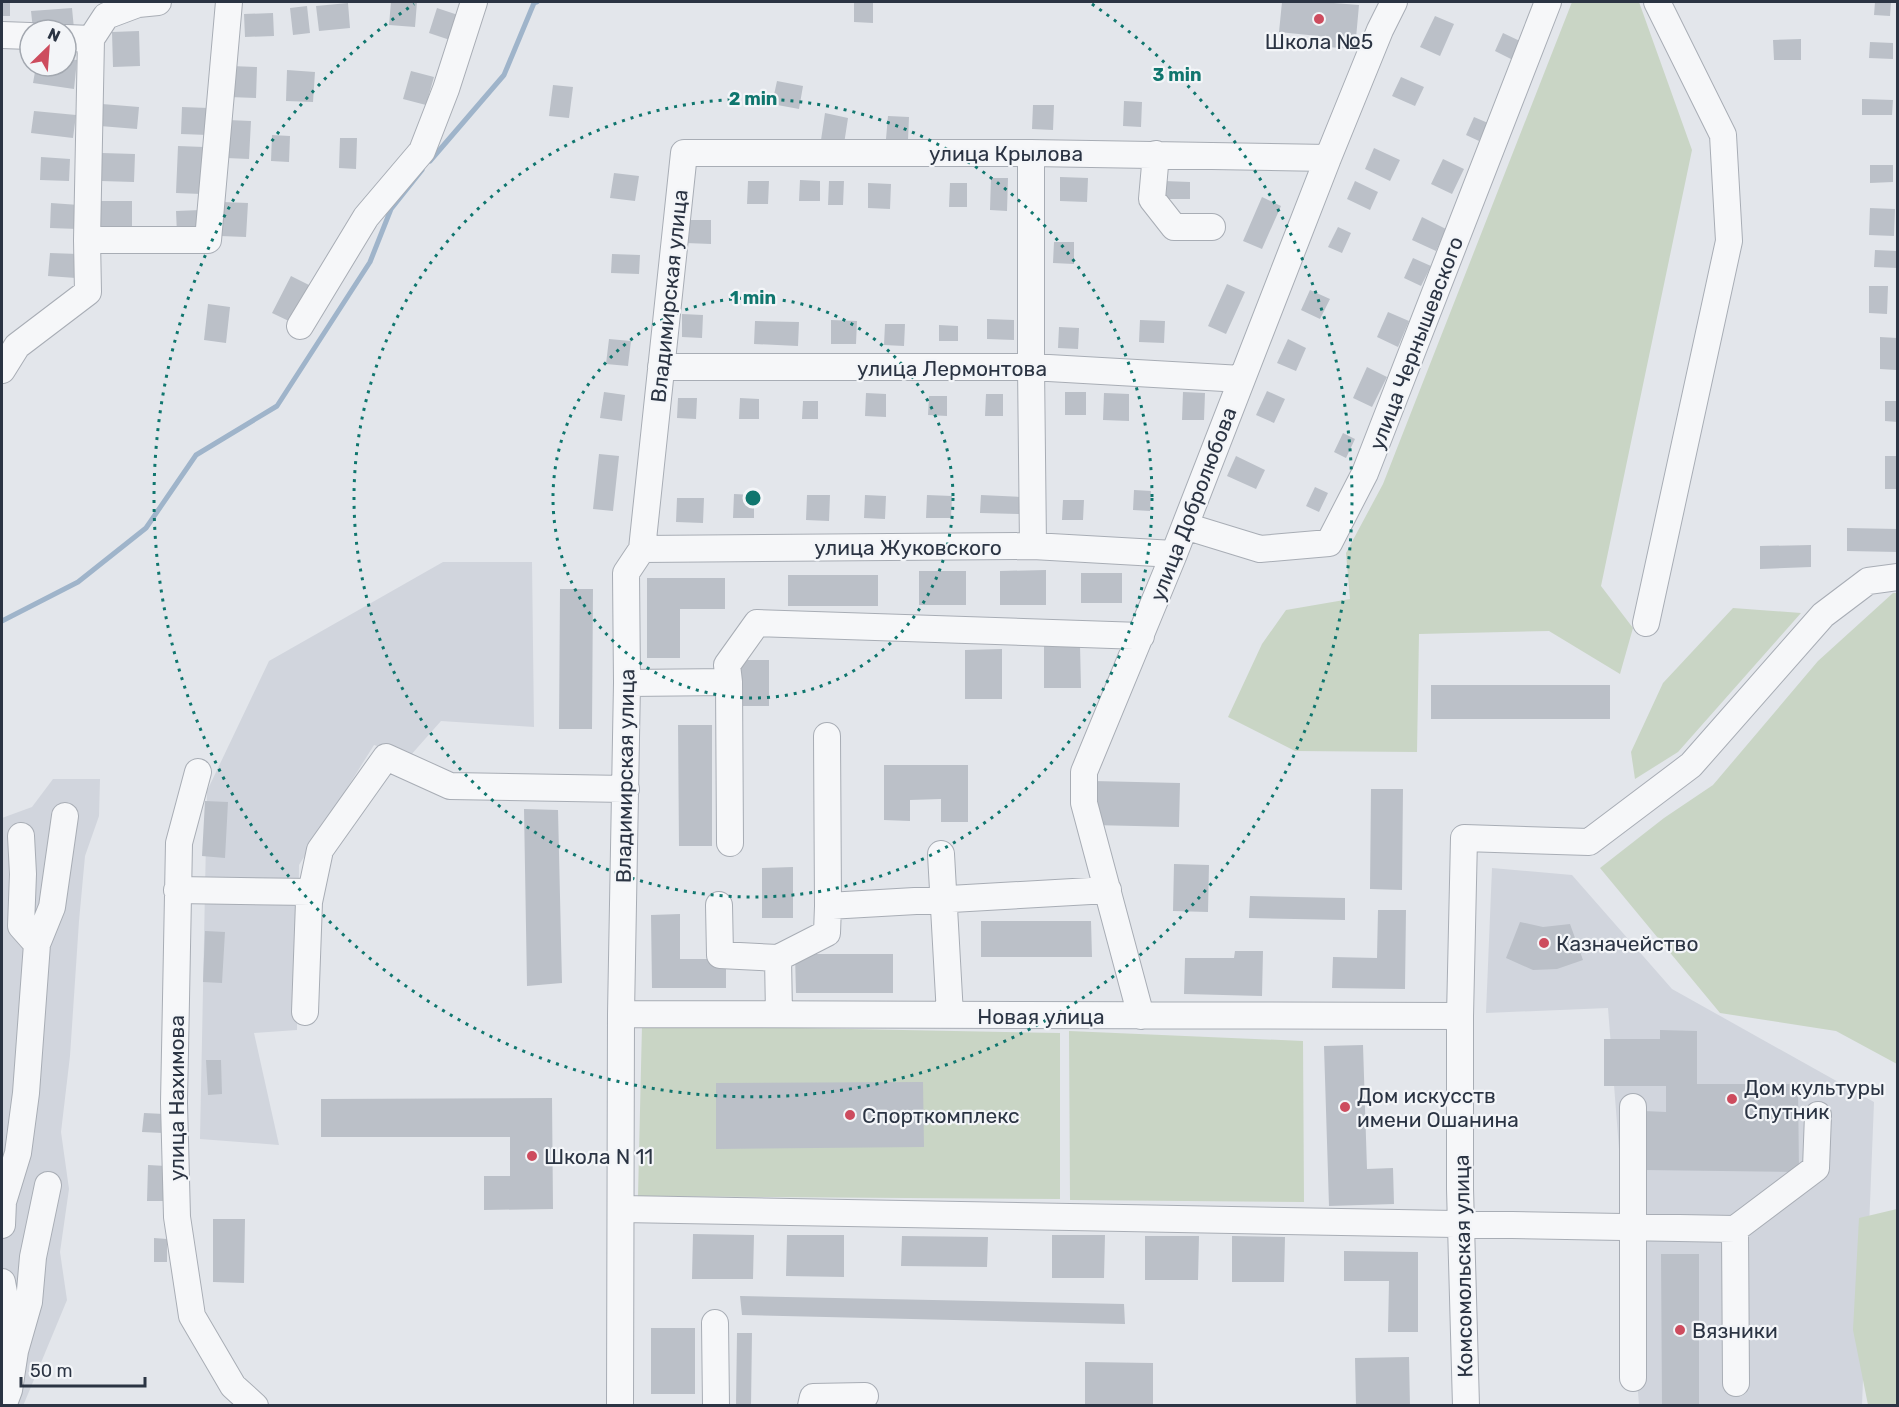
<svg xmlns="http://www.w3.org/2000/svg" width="1899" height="1407" viewBox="0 0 1899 1407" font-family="Rubik,sans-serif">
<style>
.built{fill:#d1d5dd}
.green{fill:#c9d5c5}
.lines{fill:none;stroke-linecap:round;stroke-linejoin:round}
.stream{stroke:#9fb4ca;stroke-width:5}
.building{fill:#bbc0c8}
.minor-casing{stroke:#a8adb5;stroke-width:28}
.minor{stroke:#f6f7f9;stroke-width:26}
.ring{fill:none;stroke:#0f766e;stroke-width:3;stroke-dasharray:3 6}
.poi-dot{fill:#cd4c5e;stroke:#f3f5f8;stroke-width:2}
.labels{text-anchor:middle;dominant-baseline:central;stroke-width:4.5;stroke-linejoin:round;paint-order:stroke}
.poi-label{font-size:21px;fill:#2b3443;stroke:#f3f5f8;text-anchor:start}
.street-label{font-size:21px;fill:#2b3443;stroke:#f3f5f8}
.centre{fill:#0f766e;stroke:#f3f5f8;stroke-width:3}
.ring-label{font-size:18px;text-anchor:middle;font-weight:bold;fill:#0f766e;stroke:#f3f5f8;stroke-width:4.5;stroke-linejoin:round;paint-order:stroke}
</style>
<rect width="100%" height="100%" fill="#e3e6eb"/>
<path class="built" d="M443,562H532L534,727L441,721L410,756L374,745L299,865L297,1030L254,1033L279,1145L200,1139L207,791L269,661Z
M53,779H100L99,816L85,856L79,921L70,1056L61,1132L69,1189L60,1252L67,1300L23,1406L2,1405V818L32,807Z
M1492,868L1572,875L1672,989L1874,1102L1862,1405H1639L1608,1008L1486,1013Z"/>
<path class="green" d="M1572,2H1639L1692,150L1601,586L1633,628L1620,674L1549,631L1419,634L1417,752L1295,751L1228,717L1262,644L1286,610L1350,599L1346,553L1383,484Z
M1893,593H1898L1897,1064L1836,1031L1720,1013L1600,868L1664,818L1713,785L1818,661Z
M1733,608L1801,613L1678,752L1635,779L1631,752L1663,683Z
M642,1025L1060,1033V1199L638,1196Z
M1069,1031L1303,1041L1304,1202L1070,1200Z
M1897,1209V1405H1868L1853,1330L1859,1218Z"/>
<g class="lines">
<path class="stream" d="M430,161L504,75L534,3L537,2
M2,621L78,582L146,528L196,455L277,406L370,262L391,209L422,170"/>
</g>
<path class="building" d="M2,2H10V16H2Z
M391,2H417L415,27L389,25Z
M854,2H873V23L854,22Z
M1282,2H1321L1359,5L1355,49L1327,47L1328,37L1279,32Z
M1875,2H1891L1890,16L1874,15Z
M348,3L350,28L319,31L316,6Z
M307,6L310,33L293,35L290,8Z
M72,8L74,29L33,30L31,11Z
M437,8L458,15L450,40L429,33Z
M273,13L274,36L245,37L244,14Z
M1435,16L1454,24L1440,56L1420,47Z
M139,31L140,66L113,67L112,32Z
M1503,33L1522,42L1513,60L1495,51Z
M1801,39V60H1774L1773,40Z
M1870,42L1893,43V59L1869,58Z
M66,59L77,60L74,89L33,83L36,66H66Z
M231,66L257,67L256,98L229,97Z
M287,70L315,72L313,102L286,101Z
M411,71L434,77L426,105L403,99Z
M1401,77L1424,87L1415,106L1392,96Z
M777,81L803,86L799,109L772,104Z
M553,85L573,87L569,118L549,116Z
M1862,99L1893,100L1892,115H1862Z
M1124,101L1142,102L1141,127L1123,126Z
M102,104L139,107L137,129L100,126Z
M1033,105H1054L1053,130L1032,129Z
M182,107L209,108L208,135L181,134Z
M34,111L76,115L73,138L31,133Z
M825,113L848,118L844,144L821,140Z
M888,116L909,117L908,140L886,139Z
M1474,117L1488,123L1479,141L1466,135Z
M228,120L251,121L249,159L226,158Z
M272,135L290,136L289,162L271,161Z
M340,138H357L356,169L339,168Z
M178,146L204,147L201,194L176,193Z
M1374,148L1400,160L1390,181L1365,169Z
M102,153L135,154L134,182L101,181Z
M41,157L70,159L69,181L40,180Z
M1443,159L1464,169L1452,194L1431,184Z
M1870,165H1893V182L1870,183Z
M614,173L639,176L635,201L610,198Z
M1060,177L1088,178L1087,202L1060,201Z
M991,178H1008L1007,211L990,210Z
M800,180L820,181V201H799Z
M748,181H769L768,204H747Z
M829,181H844L843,205H828Z
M1164,181L1190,182V199H1164Z
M1355,181L1378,192L1370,210L1347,199Z
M868,183L891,184L890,209L868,208Z
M950,183H967V207H949Z
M1262,197L1281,206L1262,249L1243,241Z
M100,201H132V230L100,229Z
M222,202L248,203L246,237L220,236Z
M51,203L79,205L78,229L50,228Z
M1870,208L1895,209L1894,236L1869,235Z
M201,210L202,233L177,234L176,211Z
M1422,217L1446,229L1436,251L1412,240Z
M687,220H711V244L686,243Z
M1338,227L1351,233L1342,253L1328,247Z
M1054,242H1074V264L1053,263Z
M1875,250L1898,251L1897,268L1874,267Z
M50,253L78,254L76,278L48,276Z
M612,254L640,255L639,274L611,273Z
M1413,258L1431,266L1421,286L1404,278Z
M291,276L311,286L293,323L272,313Z
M1227,284L1245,292L1226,334L1208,326Z
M1869,286H1888L1887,314L1869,313Z
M1310,290L1330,299L1320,319L1301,310Z
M208,304L230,307L226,343L204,340Z
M1388,312L1409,321L1398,347L1377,337Z
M682,314L703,315L702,338L682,337Z
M987,319L1014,320V340L987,339Z
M831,320L857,321L856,344H831Z
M1140,320L1165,321L1164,343L1139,342Z
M755,321L799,322L798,346L754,344Z
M885,324H905L904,346L884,345Z
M939,325L958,326V341H939Z
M1059,327L1079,328L1078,349L1058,348Z
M1880,337L1897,338L1896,370L1880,369Z
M609,339L631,341L628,366L606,364Z
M1288,339L1306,348L1296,371L1277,363Z
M1367,367L1387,377L1372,407L1353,398Z
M1267,391L1285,399L1274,423L1256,415Z
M604,392L625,395L622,421L600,418Z
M1065,392H1086V415H1065Z
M1183,392L1205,393L1204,420H1182Z
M866,393L886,394V417L865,416Z
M1104,393L1129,394V421L1103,420Z
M986,394H1003V416H985Z
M929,396H947V416L928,415Z
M678,398H697L696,419L677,418Z
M740,398L759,399V419H739Z
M803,401H818V419H802Z
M1885,401H1898V422L1885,421Z
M1343,433L1355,439L1346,458L1334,452Z
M599,454L619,456L613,511L593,509Z
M1236,456L1265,470L1256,489L1227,476Z
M1885,456H1898V489H1885Z
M1315,487L1328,493L1319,512L1306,506Z
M1134,490L1151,491L1150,511L1133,510Z
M734,494L754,495V518H733Z
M807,495H830L829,521L806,520Z
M865,495L886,496L885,519L864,518Z
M927,495L952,496L951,518H926Z
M981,495L1021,497L1020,514L980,513Z
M677,498H704L703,523L676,522Z
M1063,500H1084L1083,520H1062Z
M1847,528L1898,529V552L1847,551Z
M1811,545V567L1760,569V546Z
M1046,570V605H1000V571Z
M919,571H966V605H919Z
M1081,573H1122V603H1081Z
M788,575H878V606H788Z
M647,578H725V609H680V658H647Z
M560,589H593L592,729H559Z
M1044,644L1080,645L1081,688H1044Z
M1002,649V699H965V650Z
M738,660H769V706H738Z
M1431,685H1610V719H1431Z
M678,725H712V846H679Z
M884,765H968V822H941V799L910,800V821L884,820Z
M1093,781L1180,783L1179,827L1092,825Z
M1371,789H1403L1402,890L1370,889Z
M205,801L228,802L225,858L202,856Z
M524,809L558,810L562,983L527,986Z
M1174,864L1209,865L1208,912L1173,911Z
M793,867V918H762V868Z
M1250,896L1345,898V920L1249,918Z
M1378,910H1406L1405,989L1332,988L1333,957L1377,958Z
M680,914V959H726V988H652L651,915Z
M981,921H1091L1092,957H981Z
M1520,922L1543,927L1570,924L1583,960L1557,969L1533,970L1506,958Z
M205,931L225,932L222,983L203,982Z
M1235,951H1263L1262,996L1184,994L1185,958H1234Z
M795,954H893V993H796Z
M1660,1030L1697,1031V1084H1798L1799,1172L1644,1170V1111L1666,1112V1086H1604V1039H1660Z
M1363,1045L1367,1169L1393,1168L1394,1204L1329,1206L1324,1046Z
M206,1060H221L222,1094L208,1095Z
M923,1082L924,1147L716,1149V1083Z
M552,1098L553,1209L484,1210V1176H510V1137H321V1099Z
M144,1113L164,1114L163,1133L142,1132Z
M148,1165L166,1166V1201H147Z
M213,1219H245L244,1283L213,1282Z
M693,1234L754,1235L753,1279H692Z
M787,1235H844V1277L786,1276Z
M1052,1235H1105L1104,1278H1052Z
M902,1236L988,1237L987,1267L901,1266Z
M1145,1236H1199L1198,1280H1145Z
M1232,1236L1285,1237L1284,1282H1232Z
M154,1238L167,1239V1262H154Z
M1344,1251L1418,1252V1332H1388L1389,1281H1344Z
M1661,1254H1699V1406H1662Z
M740,1296L1124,1304L1125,1324L742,1315Z
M651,1328H695V1394H651Z
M737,1333H752L751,1406H736Z
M1409,1357L1410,1406H1356L1355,1358Z
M1085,1362L1153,1363V1405L1085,1404Z"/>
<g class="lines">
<g class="minor-casing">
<path id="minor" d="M2,35L30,36
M66,38L91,39L106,16L138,4L158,2
M1031,153V367L1033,546
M1156,154L1152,199L1174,227H1212
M87,240H208L229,2
M300,326L366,217L422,151L446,89L474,2
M661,367H1031L1242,379
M2,370L17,346L88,292L87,240L91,39
M1185,526L1260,549L1329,543L1365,473L1548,2
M642,549L1033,546L1174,554
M1646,623L1729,241L1723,135L1657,2
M627,683L729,682
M827,736L828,906L1108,890
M198,772L179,843L174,1103L177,1217L192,1316L233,1386L255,1406
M730,843L729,682L727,665L757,623L1141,636
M941,854L950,1015
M177,890L311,892
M719,905L720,955L778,958L779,1014
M37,944L52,907L65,816
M778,958L827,933L828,906
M305,1012L309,902L320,850L386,757L450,786L626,789
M621,1014L1460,1016
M1141,1016L1084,803V772L1174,554L1328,158L1380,30L1394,2
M1633,1107V1378
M622,1209L1735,1229L1736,1383
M2,1225L3,1202L18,1153L26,1093L37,944L21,926L23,874L21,836
M1735,1229L1816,1168L1818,1115
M2,1282L15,1351L9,1390L3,1406
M715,1323L716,1406
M15,1351L29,1302L33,1257L48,1185
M620,1406L621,1014L627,683L626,573L642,549L684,153H1031L1328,158
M811,1406L813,1397L865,1396
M1466,1406L1460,1189V1016L1464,838L1589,842L1691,765L1823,615L1868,581L1898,577"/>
</g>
<use href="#minor" class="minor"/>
</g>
<g class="ring">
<circle cx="753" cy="498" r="200"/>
<circle cx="753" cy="498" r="399"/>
<path d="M1092 4A599 599 0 1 1 414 4"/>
</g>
<g class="poi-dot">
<circle cx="1319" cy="19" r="6"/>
<circle cx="1544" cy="943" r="6"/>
<circle cx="1732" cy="1099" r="6"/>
<circle cx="1345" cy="1107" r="6"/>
<circle cx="850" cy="1115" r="6"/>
<circle cx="532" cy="1156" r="6"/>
<circle cx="1680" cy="1330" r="6"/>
</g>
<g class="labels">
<g class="poi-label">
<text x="1319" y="41" text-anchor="middle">Школа №5</text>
<text x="1556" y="943">Казначейство</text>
<text x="1744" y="1087">Дом культуры<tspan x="1744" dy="24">Спутник</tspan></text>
<text x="1357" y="1095">Дом искусств<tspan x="1357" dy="24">имени Ошанина</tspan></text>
<text x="862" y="1115">Спорткомплекс</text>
<text x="544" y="1156">Школа N 11</text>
<text x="1692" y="1330">Вязники</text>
</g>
<g class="street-label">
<text x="1006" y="153">улица Крылова</text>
<text transform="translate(669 296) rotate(-84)">Владимирская улица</text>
<text transform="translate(1416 343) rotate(-69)">улица Чернышевского</text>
<text x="952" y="368">улица Лермонтова</text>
<text transform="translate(1193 504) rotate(-69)">улица Добролюбова</text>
<text x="908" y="547">улица Жуковского</text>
<text transform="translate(625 776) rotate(-89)">Владимирская улица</text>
<text x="1041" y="1016">Новая улица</text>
<text transform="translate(176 1098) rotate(-90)">улица Нахимова</text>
<text transform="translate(1463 1266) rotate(-91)">Комсомольская улица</text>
</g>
</g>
<circle cx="753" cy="498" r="9" class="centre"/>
<g class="ring-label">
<text x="1177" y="81">3 min</text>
<text x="753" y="105">2 min</text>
<text x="753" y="304">1 min</text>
</g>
<rect width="1899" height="1407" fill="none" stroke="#2b3443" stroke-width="6"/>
<g transform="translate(48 48) rotate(25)"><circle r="28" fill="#f3f5f8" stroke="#a3a8b0" stroke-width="1.5"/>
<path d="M0-4.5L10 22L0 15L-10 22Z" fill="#cd4c5e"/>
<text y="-9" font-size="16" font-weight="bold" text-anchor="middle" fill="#2b3443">N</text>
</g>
<path d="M21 1377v9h124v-9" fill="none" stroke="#2b3443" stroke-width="3"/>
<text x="30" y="1377" font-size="18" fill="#2b3443" stroke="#f3f5f8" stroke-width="4.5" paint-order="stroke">50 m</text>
</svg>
